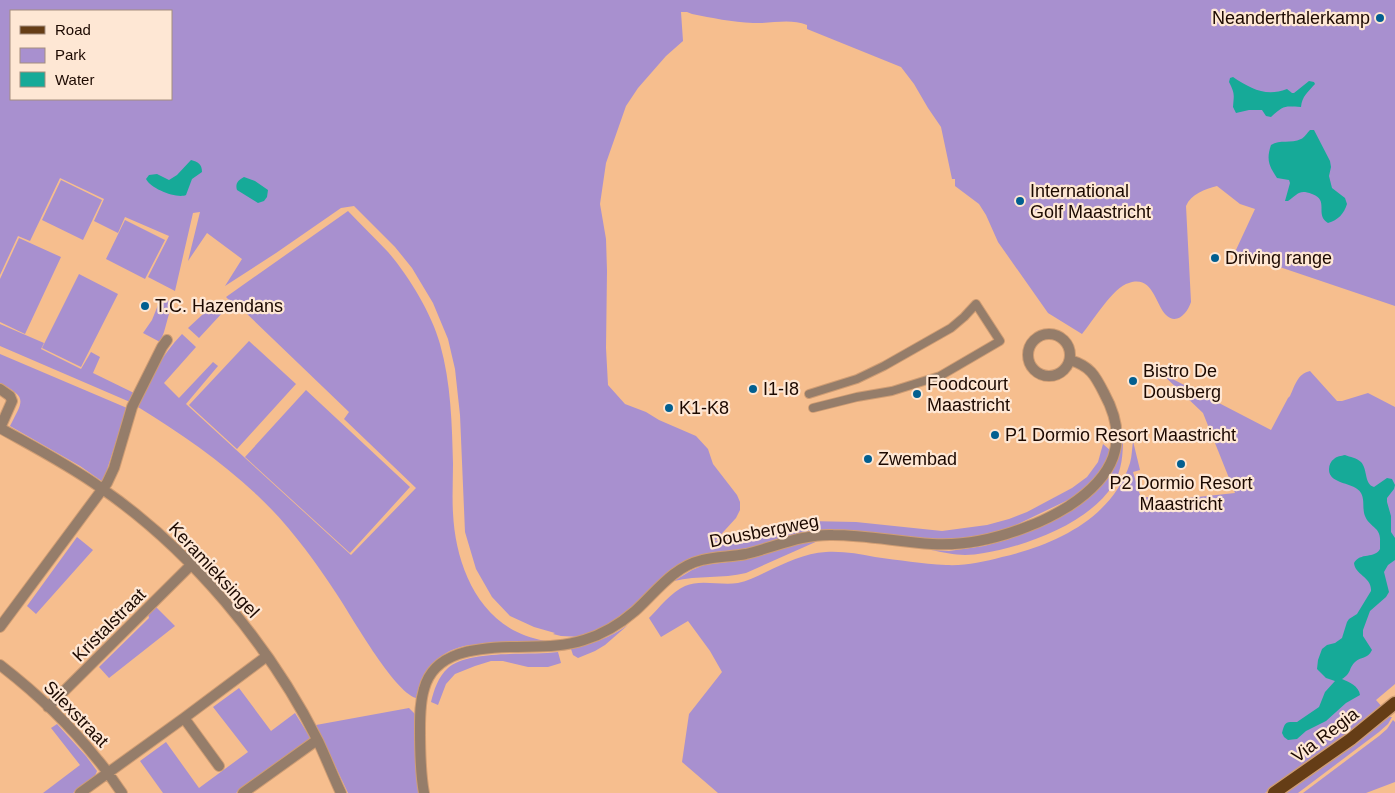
<svg xmlns="http://www.w3.org/2000/svg" width="1395" height="793" viewBox="0 0 1395 793" font-family="Arial,sans-serif">
<style>
.green{fill:#a890cf;fill-rule:evenodd}
.water{fill:#16aa98}
.lines{fill:none;stroke-linecap:round;stroke-linejoin:round}
.pedestrian-casing{stroke:#cf9d74;stroke-width:10}
.minor-casing{stroke:#cf9d74;stroke-width:12}
.primary-casing{stroke:#cf9d74;stroke-width:15}
.pedestrian{stroke:#957d6a;stroke-width:8}
.minor{stroke:#957d6a;stroke-width:10}
.primary{stroke:#653d16;stroke-width:12}
.poi-dot{fill:#025f90;stroke:#fee7d4;stroke-width:2}
.labels{text-anchor:middle;dominant-baseline:central;stroke-width:4.5;stroke-linejoin:round;paint-order:stroke}
.poi-label{font-size:18px;fill:#1c0900;stroke:#fee7d4;text-anchor:start}
.street-label{font-size:18px;fill:#1c0900;stroke:#fee7d4}
</style>
<rect width="100%" height="100%" fill="#f6be8e"/>
<path class="green" d="M0,0H1395V306L1235,252L1255,209L1240,204L1217,186C1205,189 1191,194 1186,206L1191,302C1188,312 1177,326 1166,315C1155,304 1153,275 1129,283C1113,287 1093,321 1082,334L1048,313L998,242L986,215L979,204L955,186V179H952L941,127L928,108L914,84L901,67L807,29V25C789,18 771,24 753,23C732,22 712,18 692,14L687,12H681L683,41L666,56L638,88L626,106L606,163L600,204L606,239L607,271L606,348L608,385L625,404L646,412L659,420L696,436L708,449L713,464L737,495L740,502V510L736,518L715,541L754,535L791,524L808,521L856,522L942,531L987,525L1009,519L1027,512L1072,488L1087,477L1098,462L1103,444L1111,451L1106,465L1094,479L1085,489L1068,500L1014,526L996,532L964,539L943,541L825,531L797,534L743,550L704,555L612,625L582,637L561,636L553,634L555,633L534,627L510,616L492,597L476,569L465,532L460,415L455,369L448,339L433,303L412,268L395,247L354,206L341,208L276,253L225,286L242,259L207,233L188,261L200,212L193,213L175,291L148,277L169,236L125,217L118,233L94,221L104,199L60,178L30,241L18,236L0,275ZM11,11H171V99H11Z
M61,180L102,200L83,240L42,220Z
M348,211C361,225 375,238 388,252C408,275 432,314 440,344C451,383 452,424 453,464C453,480 452,497 453,513C455,557 472,607 513,630C524,636 536,639 549,642L469,645C438,651 424,668 416,698C393,691 351,615 336,593C313,558 288,524 257,495C221,461 180,433 138,407C148,380 162,355 182,334L196,347L164,383L179,398L213,362L218,366L186,404L351,555L416,488L344,419L349,412L246,313L250,307L243,303L235,306L226,297Z
M125,220L165,240L145,279L106,259Z
M19,238L61,257L25,334L0,322V279Z
M79,274L118,294L81,367L42,348Z
M164,298L172,303L164,332L160,342L143,333L152,320L160,300Z
M215,303L224,311L199,338L188,328Z
M0,324L44,343L41,349L81,369L91,352L100,357L93,373L134,393L130,402L0,346Z
M249,341L296,384L237,449L189,405Z
M0,354L127,408L103,482L80,466L10,426C23,400 28,398 0,383Z
M1310,371L1337,401H1342L1368,393L1395,407V684L1376,700L1384,709L1265,793H718L682,762L689,714L722,672L710,651L688,621L661,637L649,618C659,608 671,592 685,586C701,579 721,586 738,583C748,581 757,576 766,572C785,563 805,553 826,552C843,551 859,554 875,557C899,560 922,564 946,565C965,566 983,562 1002,557C1054,545 1112,519 1130,463C1132,456 1132,448 1133,441L1140,470L1133,472L1141,498L1148,497L1150,502L1235,493L1203,413L1161,373L1271,430L1288,398L1290,396C1295,386 1297,374 1310,371Z
M306,390L410,487L350,553L245,457Z
M1123,437C1123,455 1122,470 1113,485C1089,523 1027,546 984,553C978,554 971,555 965,555C954,555 942,552 931,550L949,551L984,546L1006,540L1044,524L1115,462Z
M77,537L93,550L36,614L27,606Z
M820,540L746,573C722,579 698,575 674,581L692,570L704,565L744,560L785,546Z
M156,607L175,626L109,678L99,667L149,618L148,614Z
M628,625L605,645L595,651L578,658L573,655L571,649C591,644 610,638 628,625Z
M558,652L561,663L548,667H528L503,661H491L475,666L455,674L446,684L438,705L431,702C434,690 438,677 448,668C470,649 529,656 558,652Z
M239,688L271,731L295,713L311,739L236,793H163L140,761L166,742L199,788L248,752L213,707Z
M409,708L415,714L416,771L419,793H348L316,725Z
M1387,717H1392L1388,724L1379,732L1298,793H1282Z
M1393,720L1395,722V782L1366,793H1303L1379,736L1387,729Z
M57,724L86,756L97,771L94,778L73,793H43L80,765L51,728Z"/>
<path class="water" d="M1233,77C1251,89 1266,97 1287,89L1292,93H1294L1309,81L1314,82L1315,84C1308,92 1302,96 1301,107C1284,106 1284,105 1271,117L1266,116L1262,110H1249L1236,113L1233,107C1234,94 1235,94 1229,82L1230,78Z
M1310,130H1314L1330,161L1331,167L1329,176L1332,188L1345,198L1347,204C1344,214 1338,220 1328,223C1314,215 1330,200 1312,194C1299,189 1298,194 1288,201H1285L1290,183L1289,180L1277,178C1269,166 1266,160 1271,145C1280,139 1291,144 1301,139C1304,138 1307,133 1310,130Z
M191,160C198,162 202,164 202,172L192,179L186,195C177,199 151,189 146,179L149,175L157,174L169,180L177,175Z
M244,177L255,181L268,190L267,197L264,201L258,203L237,190C235,184 238,180 244,177Z
M1345,455C1350,457 1357,458 1361,462C1368,470 1364,484 1374,487L1387,478L1392,479L1395,485L1394,489L1387,498V502L1391,516V532L1395,538V560L1388,565L1384,572L1389,592L1386,597L1370,611L1363,630V636L1372,650C1367,660 1361,656 1355,662C1348,669 1352,673 1342,679C1349,682 1359,686 1360,695L1346,703L1326,721L1306,731L1297,739L1288,740L1284,737L1282,733C1285,721 1286,722 1297,722L1319,707L1325,692L1335,681L1326,678L1317,669L1318,660L1322,649L1327,645L1335,643L1342,638L1347,622L1349,619L1357,614L1371,591C1372,577 1355,575 1354,563C1360,552 1375,559 1380,549C1380,548 1380,542 1380,541C1381,527 1369,527 1365,516C1362,509 1365,500 1361,493C1355,482 1328,485 1329,469C1329,465 1331,461 1334,459C1337,456 1341,456 1345,455Z"/>
<g class="lines">
<g class="pedestrian-casing">
<path id="pedestrian" d="M809,394L857,379L884,366L951,328L964,317L976,304L1000,341L940,376L892,391L857,397L813,408"/>
</g>
<g class="minor-casing">
<path id="minor" d="M1028 355a21 21 0 1 1 42 0a21 21 0 1 1-42 0Z
M0,389L10,396L12,401L0,428
M0,428C34,447 69,465 101,488C190,549 270,645 318,741C326,758 333,776 341,793
M0,627L107,483L114,468L132,407L162,347L167,340
M0,665C35,692 69,724 97,759C106,769 114,782 122,793
M48,707L191,565
M184,718L219,766
M80,793L184,718L267,656
M243,793L317,740
M424,793C420,772 420,750 420,729C420,715 420,702 424,689C434,651 477,648 510,647C535,646 560,648 584,640C604,634 620,624 635,611C656,592 673,567 702,560C716,556 731,557 746,554C775,547 802,534 833,535C866,535 899,542 932,544C964,546 999,538 1029,526C1043,521 1056,514 1069,506C1113,477 1131,442 1104,393C1095,375 1090,366 1070,360"/>
</g>
<g class="primary-casing">
<path id="primary" d="M1274,793L1351,739L1395,703"/>
</g>
<use href="#pedestrian" class="pedestrian"/>
<use href="#minor" class="minor"/>
<use href="#primary" class="primary"/>
</g>
<g class="poi-dot">
<circle cx="1380" cy="18" r="5"/>
<circle cx="1020" cy="201" r="5"/>
<circle cx="1215" cy="258" r="5"/>
<circle cx="145" cy="306" r="5"/>
<circle cx="1133" cy="381" r="5"/>
<circle cx="753" cy="389" r="5"/>
<circle cx="917" cy="394" r="5"/>
<circle cx="669" cy="408" r="5"/>
<circle cx="995" cy="435" r="5"/>
<circle cx="868" cy="459" r="5"/>
<circle cx="1181" cy="464" r="5"/>
</g>
<g class="labels">
<g class="poi-label">
<text x="1370" y="18" text-anchor="end">Neanderthalerkamp</text>
<text x="1030" y="191">International<tspan x="1030" dy="21">Golf Maastricht</tspan></text>
<text x="1225" y="258">Driving range</text>
<text x="155" y="306">T.C. Hazendans</text>
<text x="1143" y="371">Bistro De<tspan x="1143" dy="21">Dousberg</tspan></text>
<text x="927" y="384">Foodcourt<tspan x="927" dy="21">Maastricht</tspan></text>
<text x="763" y="389">I1-I8</text>
<text x="679" y="408">K1-K8</text>
<text x="1005" y="435">P1 Dormio Resort Maastricht</text>
<text x="878" y="459">Zwembad</text>
<text x="1181" y="483" text-anchor="middle">P2 Dormio Resort<tspan x="1181" dy="21">Maastricht</tspan></text>
</g>
<g class="street-label">
<text transform="translate(764 531) rotate(-11)">Dousbergweg</text>
<text transform="translate(214 570) rotate(47)">Keramieksingel</text>
<text transform="translate(109 625) rotate(-45)">Kristalstraat</text>
<text transform="translate(76 714) rotate(46)">Silexstraat</text>
<text transform="translate(1325 735) rotate(-37)">Via Regia</text>
</g>
</g>
<rect x="10" y="10" width="162" height="90" fill="#fee7d4" stroke="#a48e7f"/>
<rect x="20" y="26" width="25" height="8" fill="#653d16" stroke="#a48e7f"/>
<text x="55" y="35" font-size="15" fill="#1c0900">Road</text>
<rect x="20" y="48" width="25" height="15" fill="#a890cf" stroke="#a48e7f"/>
<text x="55" y="60" font-size="15" fill="#1c0900">Park</text>
<rect x="20" y="72" width="25" height="15" fill="#16aa98" stroke="#a48e7f"/>
<text x="55" y="85" font-size="15" fill="#1c0900">Water</text>
</svg>
